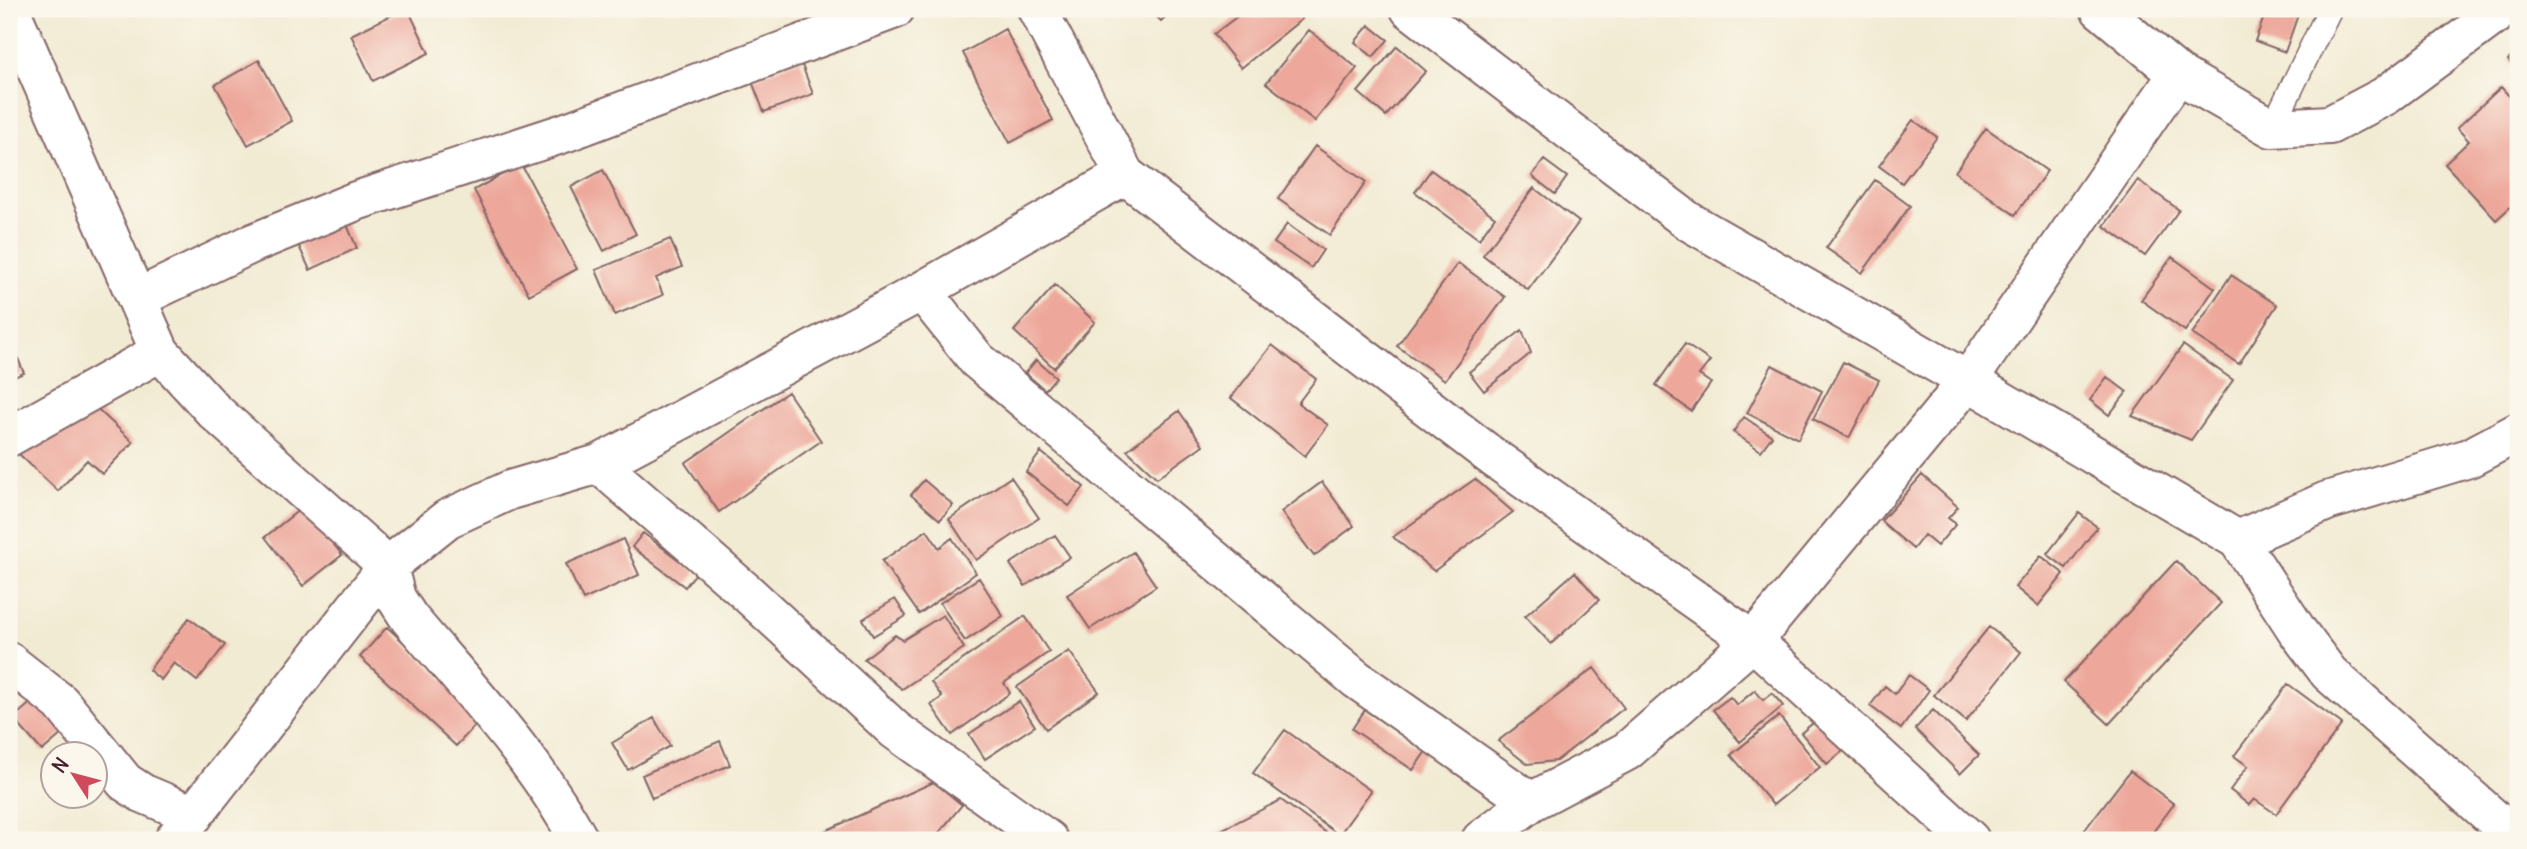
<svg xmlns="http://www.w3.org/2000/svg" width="2527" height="849" viewBox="0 0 2527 849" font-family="Delius,sans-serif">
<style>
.building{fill:#eda89b}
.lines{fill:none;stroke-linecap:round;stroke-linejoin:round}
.service-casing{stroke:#856666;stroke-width:26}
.minor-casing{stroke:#856666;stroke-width:42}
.service{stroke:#fff;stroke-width:23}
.minor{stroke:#fff;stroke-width:38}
</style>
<rect width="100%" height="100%" fill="#fbf7ec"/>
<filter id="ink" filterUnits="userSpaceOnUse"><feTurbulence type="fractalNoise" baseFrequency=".0143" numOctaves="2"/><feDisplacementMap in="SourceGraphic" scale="14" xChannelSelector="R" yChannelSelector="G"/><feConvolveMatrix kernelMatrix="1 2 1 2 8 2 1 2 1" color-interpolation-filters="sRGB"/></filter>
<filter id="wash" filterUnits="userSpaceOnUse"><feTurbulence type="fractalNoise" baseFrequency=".00686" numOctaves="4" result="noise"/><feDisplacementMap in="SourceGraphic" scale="28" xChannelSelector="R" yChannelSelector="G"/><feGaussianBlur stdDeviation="1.57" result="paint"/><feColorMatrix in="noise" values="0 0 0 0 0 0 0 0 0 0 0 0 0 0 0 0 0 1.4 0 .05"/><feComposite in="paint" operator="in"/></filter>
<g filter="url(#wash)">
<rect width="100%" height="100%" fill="#f2ebd4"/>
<g id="blocks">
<path class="building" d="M404,9H408L429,53L373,81L351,35Z
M1149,9H1174L1161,21Z
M1247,9H1294L1302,19L1241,68L1214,34Z
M2267,9H2300L2285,52L2255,41Z
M1369,25L1388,40L1373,57L1355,42Z
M1005,29L1053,120L1010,143L963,53Z
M1309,30L1357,68L1315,121L1266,83Z
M1397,46L1426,71L1386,116L1358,92Z
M2518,51V71L2508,60Z
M259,60L292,121L248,145L215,85Z
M800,60L813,94L764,112L751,79Z
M2501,87L2518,106V200L2496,220L2445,164L2469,141L2457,128Z
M1913,120L1937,137L1902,183L1879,166Z
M1986,128L2047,171L2015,215L1955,172Z
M1315,146L1366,182L1330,235L1278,199Z
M1544,160L1567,177L1555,194L1532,176Z
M521,164L577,269L529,295L474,190Z
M603,170L636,234L604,251L571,187Z
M1431,170L1495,217L1479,239L1415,192Z
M1875,180L1910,206L1862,273L1826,248Z
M2138,180L2179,210L2145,256L2104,226Z
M1534,188L1579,222L1528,290L1483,255Z
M344,218L357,248L310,270L296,240Z
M1287,224L1323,250L1311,268L1274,243Z
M670,239L682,267L656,278L663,295L615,315L596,270Z
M2172,257L2215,288L2185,331L2141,300Z
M1458,263L1505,297L1445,380L1397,346Z
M2231,275L2277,305L2239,364L2192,334Z
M1055,285L1095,322L1054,368L1014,331Z
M1522,330L1531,353L1484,391L1469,372Z
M9,337L24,373L9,379Z
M1685,344L1710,361L1699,375L1711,383L1691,411L1656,385Z
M1272,345L1316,379L1298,403L1328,425L1305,456L1231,398Z
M2183,345L2233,380L2191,440L2132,416Z
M1036,360L1056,377L1045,390L1025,373Z
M1843,362L1879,380L1849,438L1813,419Z
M1772,365L1822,391L1798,439L1747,413Z
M2107,377L2127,392L2109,415L2090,400Z
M788,392L821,441L719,512L685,463Z
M90,402L133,442L102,474L87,460L58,491L18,453Z
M1179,411L1203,445L1157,478L1127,450Z
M1744,417L1772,436L1761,451L1733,432Z
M1041,452L1084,487L1069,506L1026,472Z
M1922,475L1958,507L1948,518L1956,524L1937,546L1924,535L1913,549L1881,521Z
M1011,477L1039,518L976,560L949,519Z
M1475,479L1513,512L1434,571L1393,537Z
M924,480L953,505L940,520L911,495Z
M1322,482L1354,526L1314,556L1281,512Z
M304,506L342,555L303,586L265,537Z
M2079,513L2097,527L2066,568L2047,554Z
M927,530L939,548L952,538L976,573L919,614L882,561Z
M643,533L696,573L685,587L632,547Z
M1055,535L1070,557L1025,586L1010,564Z
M623,539L639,575L583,600L566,564Z
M1133,552L1156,586L1090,629L1067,595Z
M2041,556L2064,574L2038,606L2015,587Z
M2176,561L2221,603L2109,724L2064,682Z
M1575,572L1599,600L1551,644L1525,616Z
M979,578L1003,616L965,641L940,603Z
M895,599L906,616L873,636L863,619Z
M943,615L964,648L902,689L864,659L895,635L903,640Z
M1025,616L1049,652L1004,683L1010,693L952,735L931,705L942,697L931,682Z
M189,618L225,645L197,681L174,663L161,680L149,670Z
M387,627L484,716L456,746L360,657Z
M1989,627L2021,652L1966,721L1934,695Z
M1069,651L1099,692L1046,729L1017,687Z
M1594,668L1624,708L1556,761L1527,764L1498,741Z
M1909,675L1929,690L1901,729L1870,706L1885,686L1895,694Z
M2288,684L2342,724L2276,814L2254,799L2249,805L2230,790L2248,766L2234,756Z
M1755,690L1763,700L1772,693L1783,706L1740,742L1713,710L1730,697L1737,705Z
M41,694L69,728L42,751L13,718Z
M1019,701L1035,726L985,759L969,734Z
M1365,710L1426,751L1413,770L1352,729Z
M1933,710L1979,755L1960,774L1915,729Z
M1823,715L1849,746L1827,764L1801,733Z
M1779,716L1820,767L1773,805L1731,755Z
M654,718L670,746L628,770L612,743Z
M1285,730L1371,791L1339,835L1253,773Z
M720,741L730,765L652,798L642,775Z
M2130,771L2174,804L2147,840H2077Z
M934,782L962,805L933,840H805Z
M1281,800L1336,840H1201Z"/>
</g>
</g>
<g filter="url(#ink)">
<use href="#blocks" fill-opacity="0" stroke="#856666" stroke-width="2"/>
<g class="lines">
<g class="service-casing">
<path id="service" d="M2272,128L2330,9"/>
</g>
<g class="minor-casing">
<path id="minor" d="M10,9L160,352L214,411L388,566L396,598L409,618C469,689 535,758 579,840
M1037,9L1125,175L1494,458L1753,641L1970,840
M1410,9L1688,221L1968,381L2238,540L2298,632L2329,673L2518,840
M2100,9L2178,74L2272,128L2330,125L2385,96L2503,9
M922,291L977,360L1356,679L1531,802
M138,298L251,244L356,201L564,133L895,9
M9,437L160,352
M599,464L746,592L895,730L1048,840
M2238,540L2327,501L2469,458L2518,432
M9,662L61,703L125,782L142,793L194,815
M174,840L388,566L447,519L510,490L599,464L922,291L1125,175
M1481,840L1531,802L1627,751L1753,641L1968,381L2178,74"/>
</g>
<use href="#service" class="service"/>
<use href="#minor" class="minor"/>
</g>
</g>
<rect width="2527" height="849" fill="none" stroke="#fbf7ec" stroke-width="35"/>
<g transform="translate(74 775) rotate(306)"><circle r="33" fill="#fbf7ec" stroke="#b4a19f" stroke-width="2"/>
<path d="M0-5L12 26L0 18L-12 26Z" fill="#d1495b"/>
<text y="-10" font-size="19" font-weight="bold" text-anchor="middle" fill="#4a1f2b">N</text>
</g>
</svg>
